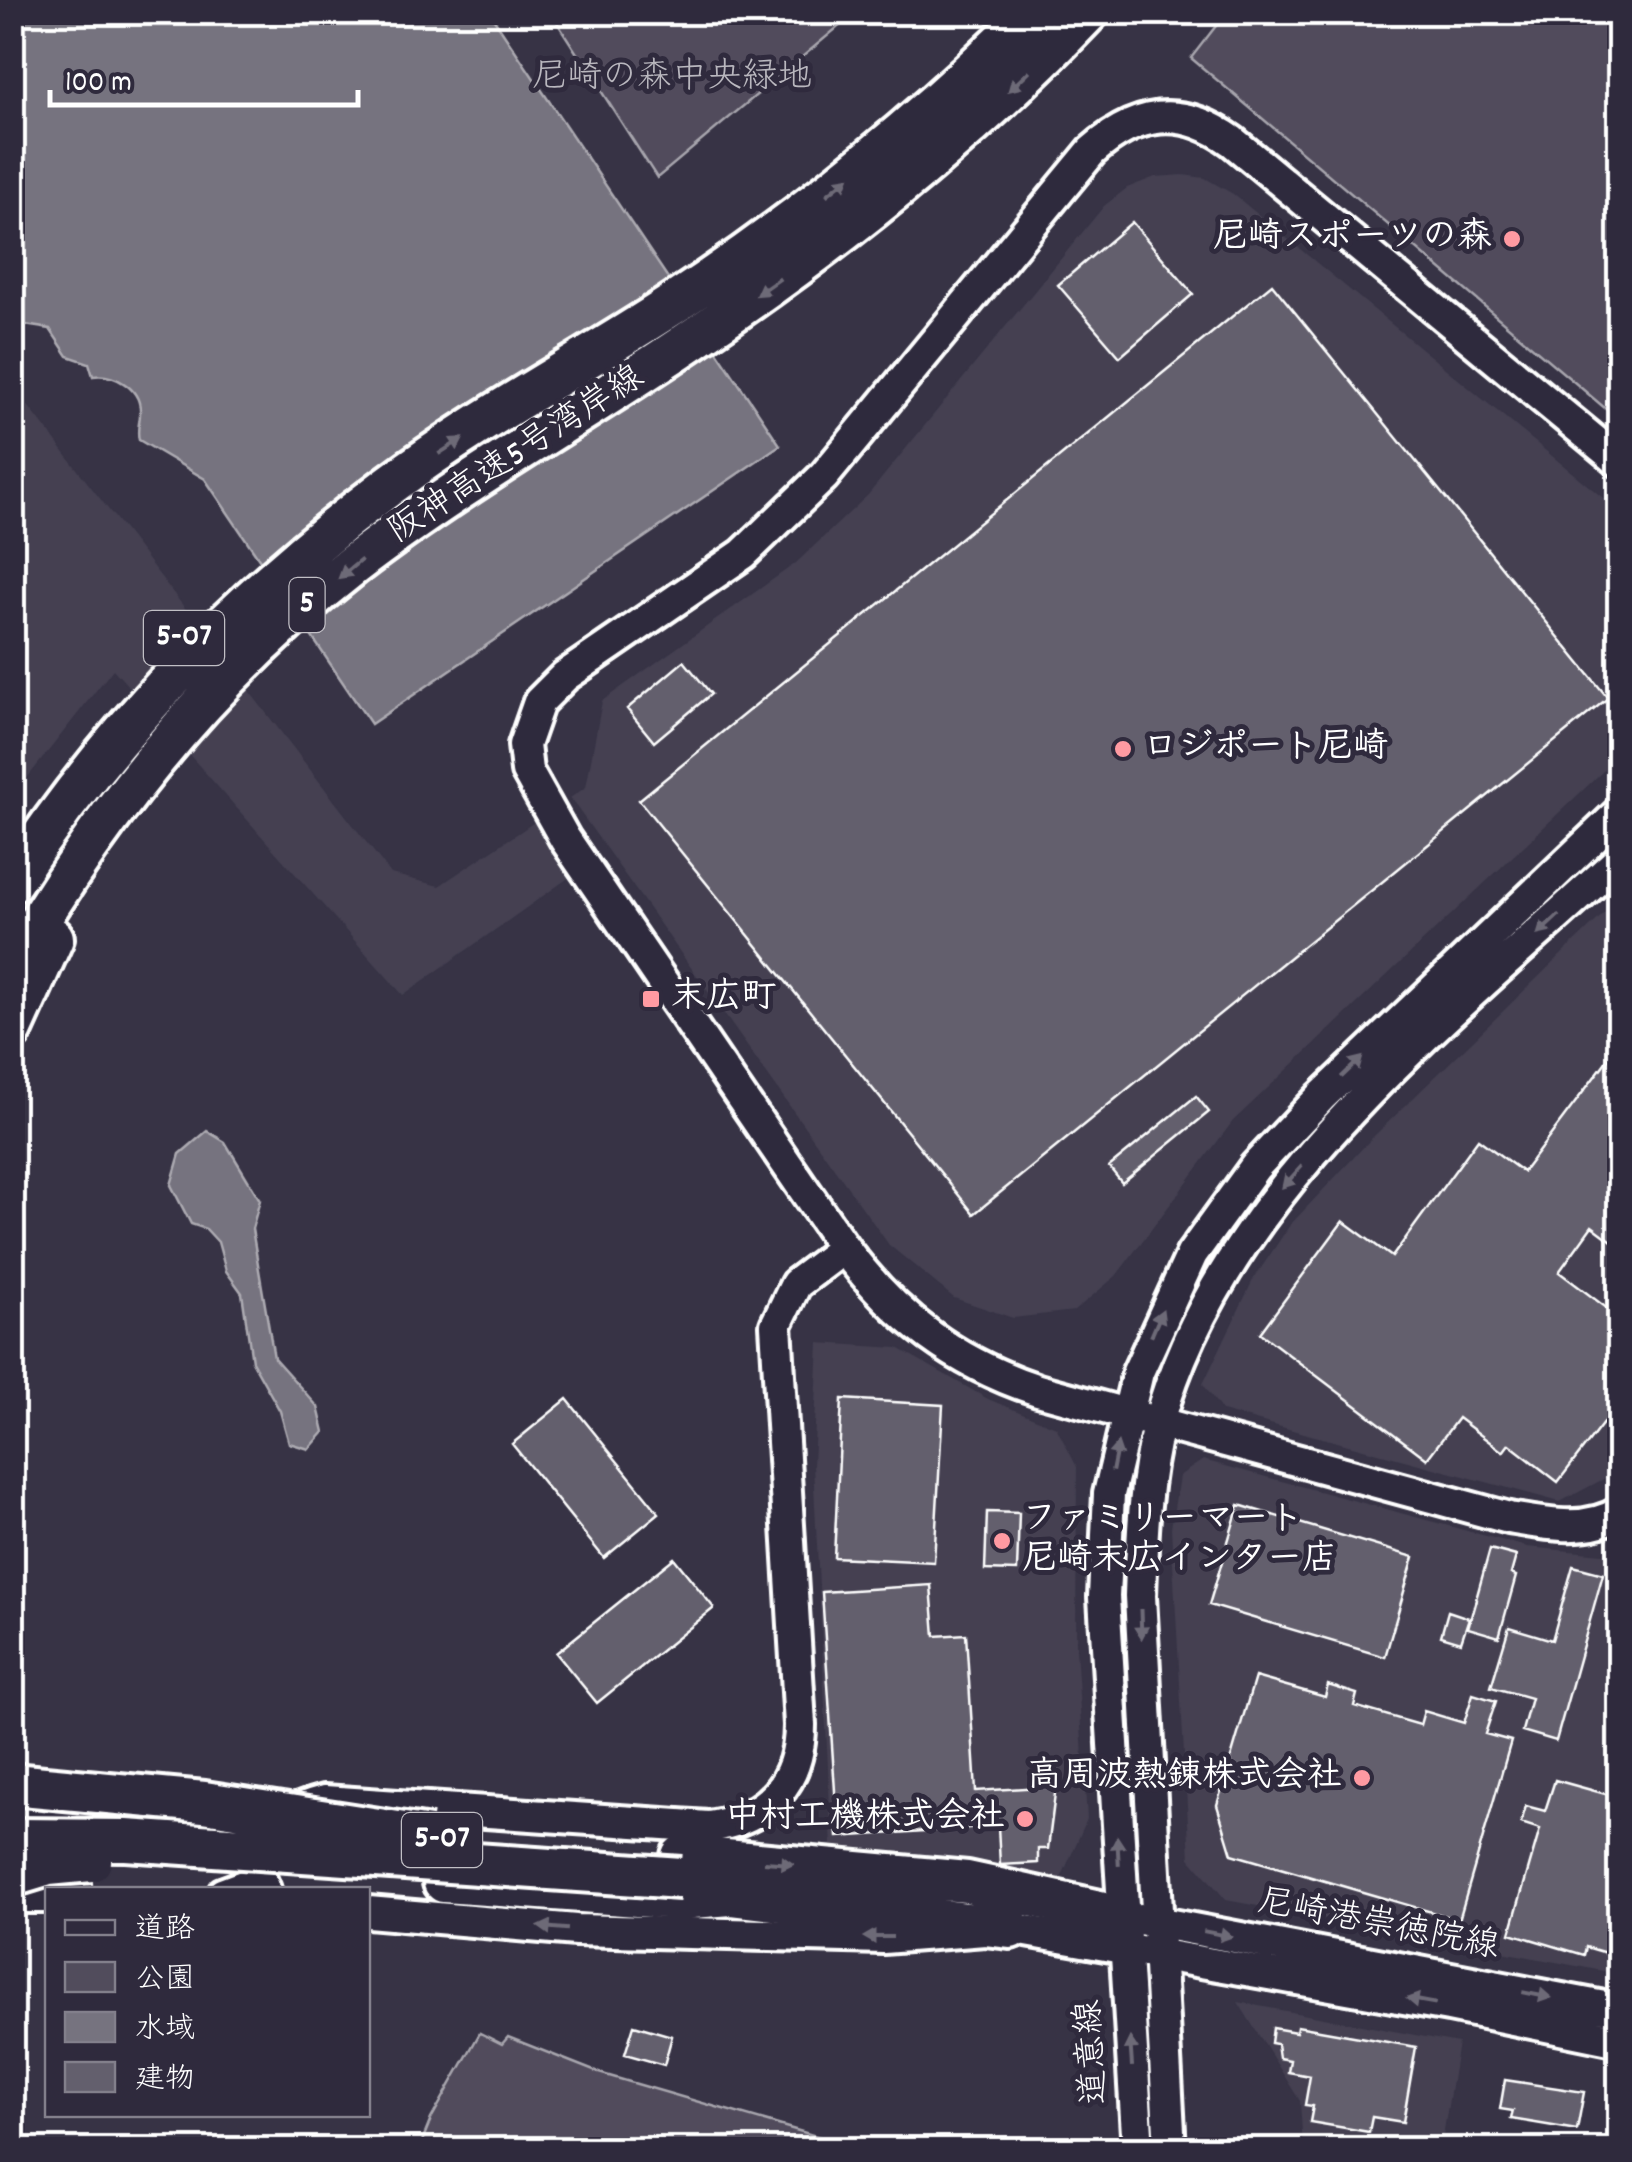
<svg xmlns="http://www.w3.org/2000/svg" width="1632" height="2162" viewBox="0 0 1632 2162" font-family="Dekko,'Klee One',sans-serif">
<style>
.built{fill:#444051}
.green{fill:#514c5c;stroke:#a8a6ae;stroke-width:2.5}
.water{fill:#76737f;stroke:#adabb2;stroke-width:2.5}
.building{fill:#635f6d;stroke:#fff;stroke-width:2.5}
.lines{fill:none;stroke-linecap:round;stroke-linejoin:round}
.street-casing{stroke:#fff;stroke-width:30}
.secondary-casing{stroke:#fff;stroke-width:38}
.highway-casing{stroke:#fff;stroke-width:48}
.street{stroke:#2f2a3d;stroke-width:22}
.secondary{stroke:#2f2a3d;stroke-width:30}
.highway{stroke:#2f2a3d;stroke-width:40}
.highway-bridge-casing{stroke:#fff;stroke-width:48;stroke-linecap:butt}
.highway-bridge{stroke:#2f2a3d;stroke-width:40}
.oneway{fill:#6d6a77}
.poi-dot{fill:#ff9aa2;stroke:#2f2a3d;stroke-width:4}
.labels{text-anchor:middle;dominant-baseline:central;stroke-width:10;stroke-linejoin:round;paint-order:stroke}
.shield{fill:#2f2a3d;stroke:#c1bfc5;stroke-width:2.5}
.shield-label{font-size:32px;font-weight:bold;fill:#fff}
.park-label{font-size:35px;fill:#b9b7be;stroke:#2f2a3d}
.poi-label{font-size:35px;font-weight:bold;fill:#fff;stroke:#2f2a3d;text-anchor:end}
.street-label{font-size:35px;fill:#fff;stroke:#2f2a3d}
</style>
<rect width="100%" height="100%" fill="#373345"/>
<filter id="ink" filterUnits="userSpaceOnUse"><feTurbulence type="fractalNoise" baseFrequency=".01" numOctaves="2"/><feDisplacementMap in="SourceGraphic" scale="20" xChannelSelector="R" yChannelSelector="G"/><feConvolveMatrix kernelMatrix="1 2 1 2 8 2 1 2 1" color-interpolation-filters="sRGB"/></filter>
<g filter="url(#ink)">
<path class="built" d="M1183,175L1205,178L1233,194L1619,511V756L1233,1121L1116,1276L1074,1311L1013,1318L954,1298L889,1245L570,798L586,787L602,701L796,563L868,495L1104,206L1127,188L1155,177Z
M12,385L391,874L439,886L536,821L574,874L403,995L113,669L13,796Z
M1619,899L1620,1466L1613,1474L1560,1502L1222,1411L1203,1384L1253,1280L1290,1225L1373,1137Z
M819,1343L898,1348L988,1399L1056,1427L1077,1467L1076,1648L1087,1819L1059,1883L832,1848L813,1465Z
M1203,1460L1527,1547L1613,1555L1619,1551V1974L1226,1900L1190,1858L1171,1528L1179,1476Z
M1238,2002L1458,2043L1441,2149H1303L1300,2101Z"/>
<path class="green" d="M551,13H855L657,178Z
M1226,13H1619V420L1191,58Z
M480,2033L502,2044L508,2037L599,2073L861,2149H419L431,2119Z"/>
<path class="water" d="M12,13H490L780,445L371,724L205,479L139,440C136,428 141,421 140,409C139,387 113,373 93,376L89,363L68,356L50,329L25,325L13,310Z
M207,1131L225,1142L260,1200L252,1229L274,1358L318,1407L324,1432L309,1449L289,1443L280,1411L252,1361L242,1293L226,1271L218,1242L206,1229L191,1224L171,1185L180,1154Z"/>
<path class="building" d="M1132,222L1193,294L1120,357L1058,285Z
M1272,284L1608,698L974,1214L639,800Z
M684,661L711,694L654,742L627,709Z
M1620,1043V1247L1592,1226L1559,1272L1620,1318V1401L1558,1482L1509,1444L1503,1452L1458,1418L1427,1459L1260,1333L1343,1221L1392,1257L1478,1139L1523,1172Z
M1196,1096L1209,1112L1122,1183L1109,1167Z
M567,1399L659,1513L604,1558L512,1444Z
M842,1399L943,1405L934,1562L834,1557Z
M1239,1505L1414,1557L1385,1657L1209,1605Z
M987,1512L1019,1513L1017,1571L985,1570Z
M1490,1549L1516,1556L1511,1574L1516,1576L1499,1637L1468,1628Z
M674,1558L714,1608L597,1703L556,1653Z
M1573,1566L1603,1574L1556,1741L1522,1731L1531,1698L1491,1687L1509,1627L1552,1640Z
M931,1585L935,1636L966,1634L976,1791L1056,1786L1048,1849H1038V1863L1000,1865L998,1826L838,1837L822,1592Z
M1448,1611L1469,1618L1461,1642L1441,1636Z
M1255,1677L1325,1697L1328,1685L1357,1694L1354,1706L1420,1725L1424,1711L1464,1723L1473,1694L1496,1701L1485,1734L1511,1741L1459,1920L1232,1854L1217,1805Z
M1555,1780L1620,1798V1906L1606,1953L1586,1947L1584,1955L1510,1933L1540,1829L1521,1823L1526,1806L1545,1811Z
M634,2025L672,2036L664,2065L625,2054Z
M1297,2026L1416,2047L1403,2122L1372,2117L1369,2132L1310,2122L1313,2106L1305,2105L1310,2076L1288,2072L1290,2060L1279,2058L1277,2044L1271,2043L1273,2028L1296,2032Z
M1505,2080L1584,2092L1577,2130L1511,2119L1513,2111L1500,2109Z"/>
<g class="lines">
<g class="street-casing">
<path id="street" d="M221,1890L256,1877
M12,1901H48"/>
</g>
<g class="secondary-casing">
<path id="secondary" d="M1620,462L1232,141C1182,105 1137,111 1092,151L824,476L743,554L565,676L539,702L524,745L527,771L565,839L844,1248C896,1318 955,1363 1038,1390L1509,1518C1545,1524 1588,1533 1620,1512
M265,1890L252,1858C265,1826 291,1809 324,1801L708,1827C766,1819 800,1784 800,1725L776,1325L796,1284L844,1248
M368,1912L576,1930L883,1938L1010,1928L1449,2006L1620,2041
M1140,1919L1620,2010
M1138,2150L1104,1597L1109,1494L1138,1372L1192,1254L1255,1167L1321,1097L1620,812
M1170,2150L1140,1596C1142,1538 1144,1479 1159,1422C1220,1192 1451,1015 1620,859"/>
</g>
<g class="highway-casing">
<path id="highway" d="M12,881C114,725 241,596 390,485C478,419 578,366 670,306C800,221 922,122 1033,12
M12,966C101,813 213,674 353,565C461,482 581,415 693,339C836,243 969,137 1088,12
M12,1029L53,938
M12,1810L202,1824
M682,1856L967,1882L1122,1916
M444,1882L679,1899L731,1895L1010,1928"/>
</g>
<use href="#street" class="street"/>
<use href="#secondary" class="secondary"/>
<use href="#highway" class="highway"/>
<g class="highway-bridge-casing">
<path id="highway-bridge" d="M12,1784L204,1802L430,1837
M12,1839L126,1840L681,1878
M12,1876L48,1865L91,1861"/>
</g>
<use href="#highway-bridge" class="highway-bridge"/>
</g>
<defs><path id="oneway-solid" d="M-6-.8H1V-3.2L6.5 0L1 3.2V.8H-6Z" transform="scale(2.5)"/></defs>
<g class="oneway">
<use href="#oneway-solid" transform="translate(1019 81) rotate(136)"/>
<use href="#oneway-solid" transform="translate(838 186) rotate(-39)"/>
<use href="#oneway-solid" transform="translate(768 287) rotate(145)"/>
<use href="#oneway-solid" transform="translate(451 446) rotate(-33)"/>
<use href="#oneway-solid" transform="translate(350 569) rotate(141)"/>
<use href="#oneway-solid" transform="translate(1548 925) rotate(137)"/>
<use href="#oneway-solid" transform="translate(1352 1067) rotate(-44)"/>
<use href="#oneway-solid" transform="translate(1292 1177) rotate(132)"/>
<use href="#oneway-solid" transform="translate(1157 1323) rotate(-67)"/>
<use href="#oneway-solid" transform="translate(1115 1457) rotate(-79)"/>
<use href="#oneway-solid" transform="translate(1141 1624) rotate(88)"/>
<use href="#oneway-solid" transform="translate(1118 1851) rotate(-93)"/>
<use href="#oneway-solid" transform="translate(779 1863) rotate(4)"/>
<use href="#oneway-solid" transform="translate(553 1928) rotate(-175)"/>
<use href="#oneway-solid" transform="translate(1218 1934) rotate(11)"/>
<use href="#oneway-solid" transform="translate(878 1937) rotate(-180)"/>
<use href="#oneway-solid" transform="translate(1537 1995) rotate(11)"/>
<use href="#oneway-solid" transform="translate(1421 2001) rotate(-170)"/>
<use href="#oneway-solid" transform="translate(1131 2052) rotate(-94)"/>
</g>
</g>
<g class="poi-dot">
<circle cx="1512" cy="239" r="10"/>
<circle cx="1123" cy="749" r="10"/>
<rect x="641" y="989" width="20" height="20" rx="5"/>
<circle cx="1002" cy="1541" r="10"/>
<circle cx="1362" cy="1778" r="10"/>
<circle cx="1025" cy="1819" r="10"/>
</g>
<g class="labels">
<g class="shield">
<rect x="289.5" y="578" width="35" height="54" rx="8"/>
<rect x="144" y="611" width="80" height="54" rx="8"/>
<rect x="402" y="1813" width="80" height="54" rx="8"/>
</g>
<g class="shield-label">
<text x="307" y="605">5</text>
<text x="184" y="638">5-07</text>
<text x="442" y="1840">5-07</text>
</g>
<g class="park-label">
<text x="672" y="79">尼崎の森中央緑地</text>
</g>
<g class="poi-label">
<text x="1492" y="239">尼崎スポーツの森</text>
<text x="1143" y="749" text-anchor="start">ロジポート尼崎</text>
<text x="671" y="999" text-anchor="start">末広町</text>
<text x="1022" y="1521" text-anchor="start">ファミリーマート<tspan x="1022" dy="40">尼崎末広インター店</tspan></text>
<text x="1342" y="1778">高周波熱錬株式会社</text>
<text x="1005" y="1819">中村工機株式会社</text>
</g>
<g class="street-label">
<text transform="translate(517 456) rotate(-33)">阪神高速5号湾岸線</text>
<text transform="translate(1378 1926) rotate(11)">尼崎港崇徳院線</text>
<text transform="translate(1094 2052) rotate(-94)">道意線</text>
</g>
</g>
<rect width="1632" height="2162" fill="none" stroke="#2f2a3d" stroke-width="50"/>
<rect x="25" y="25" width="1582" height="2112" fill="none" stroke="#fff" stroke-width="4" filter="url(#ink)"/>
<rect x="45" y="1887" width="325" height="230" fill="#2f2a3d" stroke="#827f8b" stroke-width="2.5"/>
<rect x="65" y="1920" width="50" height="15" fill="#2f2a3d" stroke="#827f8b" stroke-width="2.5"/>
<text x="135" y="1937" font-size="30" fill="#ffffff">道路</text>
<rect x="65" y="1962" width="50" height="30" fill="#514c5c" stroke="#827f8b" stroke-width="2.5"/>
<text x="135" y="1987" font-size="30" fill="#ffffff">公園</text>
<rect x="65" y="2012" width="50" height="30" fill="#76737f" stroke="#827f8b" stroke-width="2.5"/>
<text x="135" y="2037" font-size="30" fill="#ffffff">水域</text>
<rect x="65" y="2062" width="50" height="30" fill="#635f6d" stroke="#827f8b" stroke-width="2.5"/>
<text x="135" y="2087" font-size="30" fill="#ffffff">建物</text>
<path d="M50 90v15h308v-15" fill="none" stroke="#ffffff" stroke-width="5"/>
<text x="65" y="90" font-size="30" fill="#ffffff" stroke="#2f2a3d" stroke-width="8" paint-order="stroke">100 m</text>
</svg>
